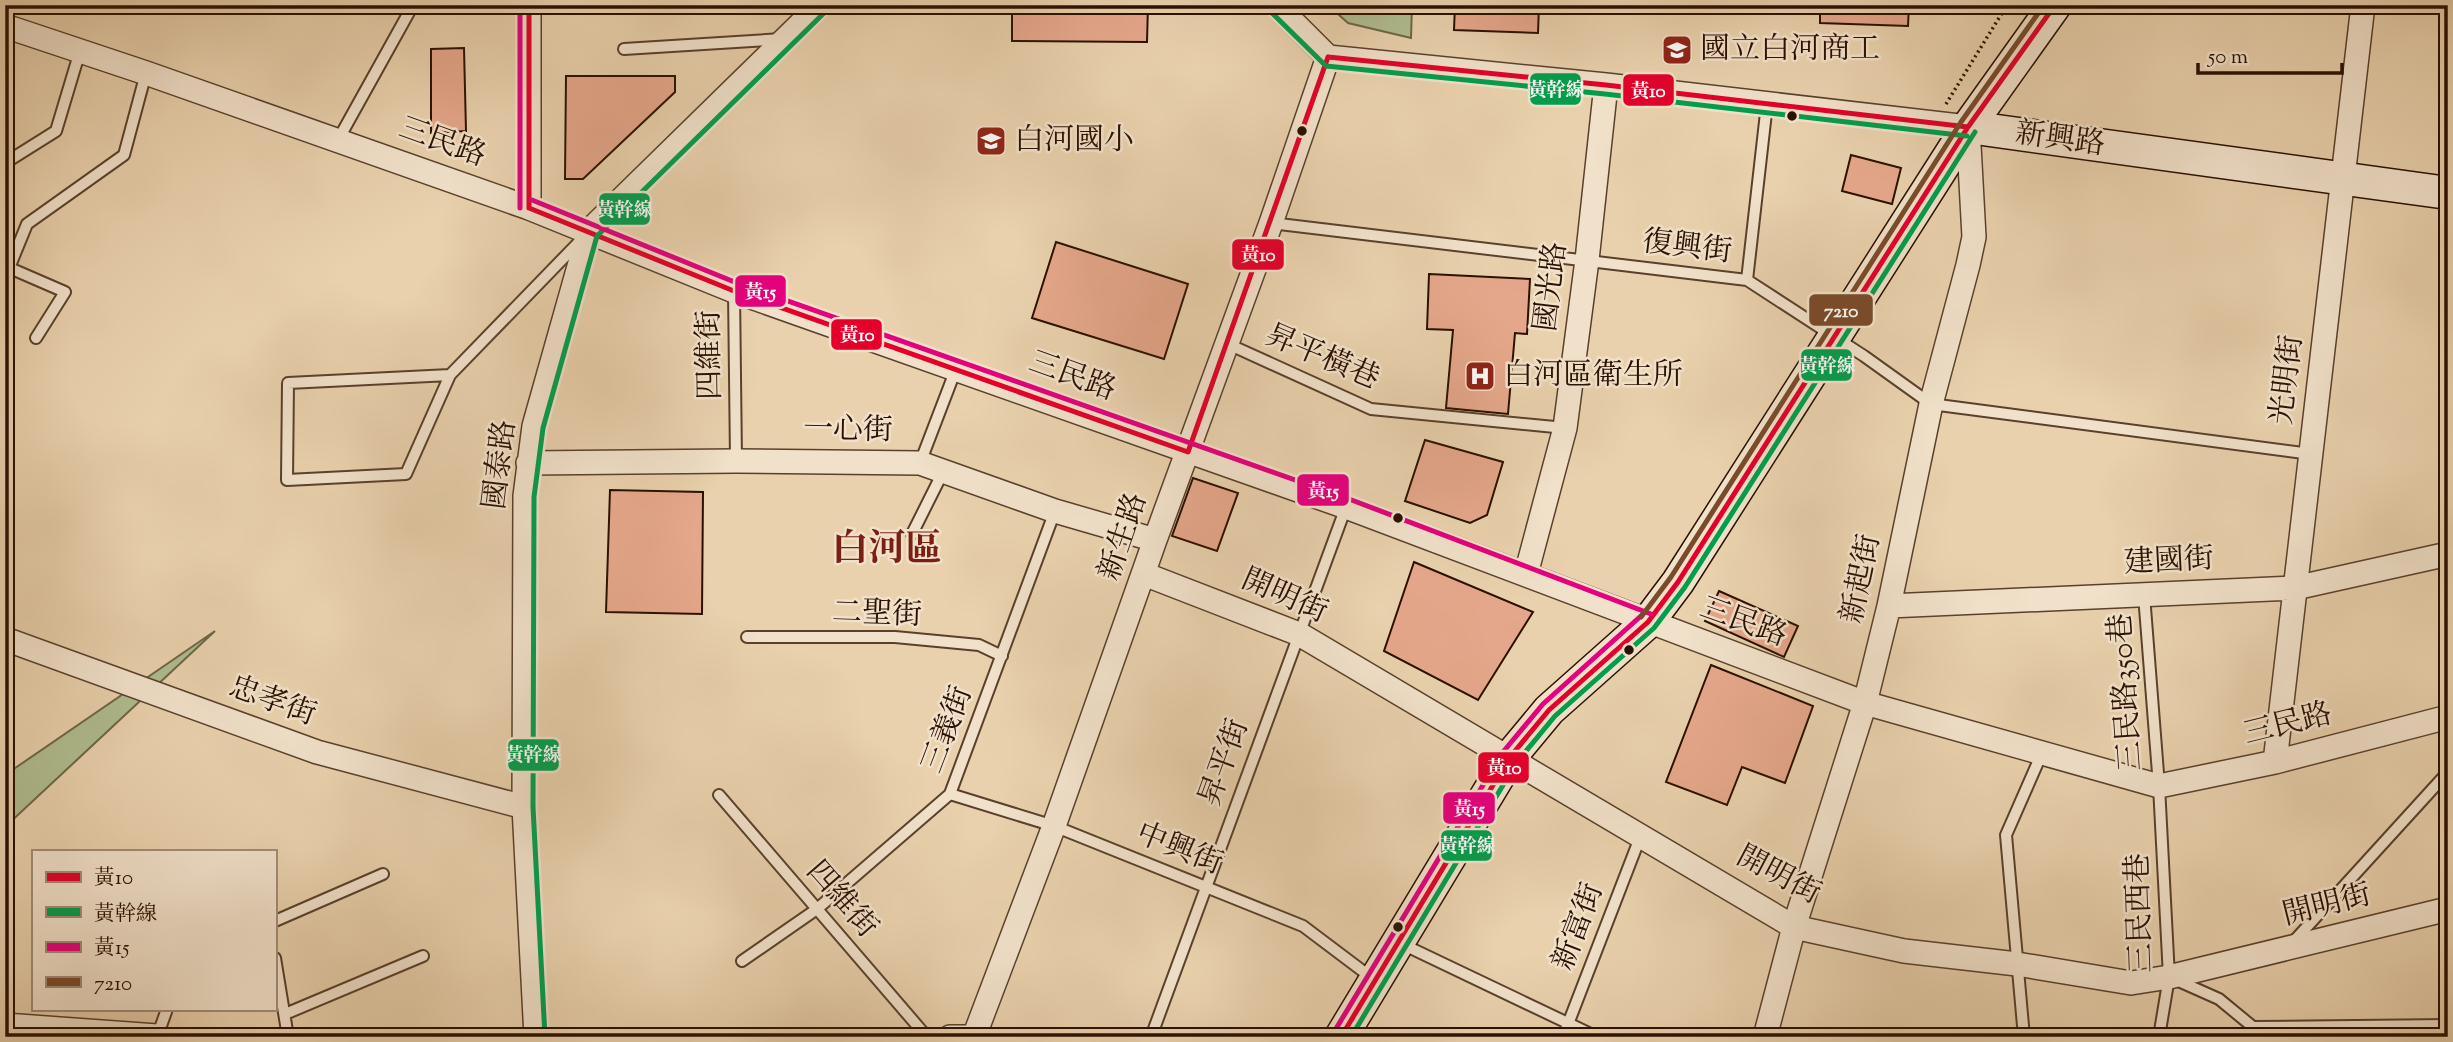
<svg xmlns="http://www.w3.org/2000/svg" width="2453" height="1042" viewBox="0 0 2453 1042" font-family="'Sorts Mill Goudy','Noto Serif TC',serif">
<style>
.green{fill:#b0bd8f;stroke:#6e6648;stroke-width:2}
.building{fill:#e5a78b;stroke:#2b1001;stroke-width:2}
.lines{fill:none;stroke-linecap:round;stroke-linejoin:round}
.lane-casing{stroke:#5a402c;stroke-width:14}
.street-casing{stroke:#5a402c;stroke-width:26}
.secondary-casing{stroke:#2b1001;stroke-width:35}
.path{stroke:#2b1001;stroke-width:3.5;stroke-dasharray:2 3.5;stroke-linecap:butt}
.lane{stroke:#f1e1ca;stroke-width:10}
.street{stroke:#f1e1ca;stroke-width:23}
.secondary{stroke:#f1e1ca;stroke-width:32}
.bus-1-casing{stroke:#f1e1ca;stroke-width:10}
.bus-2-casing{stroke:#f1e1ca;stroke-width:10}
.bus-3-casing{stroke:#f1e1ca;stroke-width:10}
.bus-4-casing{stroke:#f1e1ca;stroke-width:10}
.bus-1{stroke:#e4002b;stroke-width:5}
.bus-2{stroke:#029e4d;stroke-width:5}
.bus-3{stroke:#e5007d;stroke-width:5}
.bus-4{stroke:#7a4b2a;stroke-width:5}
.bus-dot{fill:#2b1001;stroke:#f1e1ca;stroke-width:2.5}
.labels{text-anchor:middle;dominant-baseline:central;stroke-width:5;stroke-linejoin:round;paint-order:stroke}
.poi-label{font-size:30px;fill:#2b1001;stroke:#f1e1ca;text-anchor:start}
.street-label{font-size:30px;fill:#2b1001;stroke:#f1e1ca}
.district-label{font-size:37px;font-weight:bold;fill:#7a1f14;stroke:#f1e1ca}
.line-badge{stroke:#f1e1ca;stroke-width:2.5}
.badge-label{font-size:19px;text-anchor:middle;font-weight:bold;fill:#fff}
</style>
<rect width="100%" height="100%" fill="#e9d1ad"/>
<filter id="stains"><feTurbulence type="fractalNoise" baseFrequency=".00286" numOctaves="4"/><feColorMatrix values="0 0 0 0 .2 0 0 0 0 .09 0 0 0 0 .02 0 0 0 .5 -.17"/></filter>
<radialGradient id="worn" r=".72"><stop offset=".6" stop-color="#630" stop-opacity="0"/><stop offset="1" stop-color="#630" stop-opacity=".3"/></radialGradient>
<path class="green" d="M1328,5H1412L1411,38L1348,23Z
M215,631L5,827V775Z"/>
<path class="building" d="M1012,5H1148L1147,42L1012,41Z
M1455,5H1539L1538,33L1454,30Z
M1820,5H1909L1908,26L1820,23Z
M464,48L466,131L431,133V49Z
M566,76H675V92L583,179H565Z
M1851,155L1901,168L1892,204L1842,191Z
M1056,242L1188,284L1164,359L1032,318Z
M1429,274L1530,279L1527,334L1515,333L1508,414L1446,408L1453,330L1427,329Z
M1425,440L1503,462L1487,515L1470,523L1405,501Z
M1193,478L1238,493L1217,551L1172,536Z
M610,490L703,492L702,614L606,612Z
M1414,562L1533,612L1478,700L1384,651Z
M1719,591L1798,626L1784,657L1705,621Z
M1711,665L1813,706L1785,783L1742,767L1727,805L1666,782Z"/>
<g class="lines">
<g class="lane-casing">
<path id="lane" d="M624,49L782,39
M338,140L413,5
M5,163L56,131L80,51
M1271,223L1747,280L1864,356L1931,404L2311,454
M5,266L65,292L36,338
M5,278L27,224L124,155L146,73
M1747,280L1767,104
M734,291L736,461
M1228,344L1371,409L1565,428
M450,375L288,383L287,480L406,474L450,375L580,241
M920,463L956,369
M912,534L944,470
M2144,595L2159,786L2169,977L2159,1037
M747,637H895L979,645L1002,656
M950,794L1054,826L1303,926L1372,978
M719,795L927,1037
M275,921L383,874
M2294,941L2448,772
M1402,944L1597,1037
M275,958L288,1037
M742,961L817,909L950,794L1055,511
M2174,979L2219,999L2253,1027L2448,1025
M285,1014L423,956
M157,1037L167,1009
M1151,1037L1346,507
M1563,1037L1641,835
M2024,1037L2006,835L2042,753"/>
</g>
<g class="street-casing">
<path id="street" d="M1276,5L1328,57L1606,85L1968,127L1974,237L1968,265L1931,404L1889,606L1865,703L1794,927L1765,1037
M5,26L146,73L529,208L734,291L1346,507L1865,703L2159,786L2275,762L2448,717
M529,208V5
M528,463L736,461L920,463L1055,511L1155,540
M1144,574L1299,634L1794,927L1904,951L2017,964L2131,983L2169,977L2448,909
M1526,574L1565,428L1587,260L1606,85
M1889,606L2295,588L2448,554
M5,639L317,752L524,807
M2275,762L2363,5
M5,1025L157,1036
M536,1037L524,807L525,496L534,426L589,231L820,5
M950,1037H968
M974,1037L1054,826L1155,540L1271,223L1328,57"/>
</g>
<g class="secondary-casing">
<path id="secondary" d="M1968,127L2448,193
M1341,1037L1510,757L1549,710L1648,622L1678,582L1968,127L2055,5"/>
</g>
<path class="path" d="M1946,104L2007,5"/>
<use href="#lane" class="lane"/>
<use href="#street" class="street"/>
<use href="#secondary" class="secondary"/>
<g class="bus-1-casing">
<path id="bus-1" d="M529,5V208
M1328,57L1606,85L1968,127
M529,208L734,291L1188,452
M1188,452L1328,57
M1341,1037L1510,757L1549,710L1648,622L1678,582L1968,127L2055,5"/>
</g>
<g class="bus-2-casing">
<path id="bus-2" d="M1270,11L1326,66L1605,94L1967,136
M545,1037L533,807L534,497L543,428L597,236L826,11
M1351,1037L1517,762L1555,716L1654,628L1685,587L1975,132"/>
</g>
<g class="bus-3-casing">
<path id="bus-3" d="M520,5V208
M532,200L737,283L1349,499L1651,614
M1334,1032L1503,752L1543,704L1642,615"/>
</g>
<g class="bus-4-casing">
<path id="bus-4" d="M1641,617L1671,577L1961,122L2044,5"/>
</g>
<use href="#bus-1" class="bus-1"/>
<use href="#bus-2" class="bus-2"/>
<use href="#bus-3" class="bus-3"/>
<use href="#bus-4" class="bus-4"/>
</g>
<defs>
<g id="school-square" transform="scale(1.575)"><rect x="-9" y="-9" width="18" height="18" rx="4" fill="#8f2418" stroke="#f1e1ca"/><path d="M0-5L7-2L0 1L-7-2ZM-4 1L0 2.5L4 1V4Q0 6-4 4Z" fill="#fff"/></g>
<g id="hospital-square" transform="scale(1.575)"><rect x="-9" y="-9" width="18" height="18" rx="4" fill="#8f2418" stroke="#f1e1ca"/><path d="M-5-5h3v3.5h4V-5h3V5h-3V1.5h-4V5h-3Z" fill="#fff"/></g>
</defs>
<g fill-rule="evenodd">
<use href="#school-square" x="1677" y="50"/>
<use href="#school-square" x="991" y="141"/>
<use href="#hospital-square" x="1480" y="376"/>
</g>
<g class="bus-dot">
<circle cx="1792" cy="116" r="6"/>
<circle cx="1302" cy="131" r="6"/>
<circle cx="1398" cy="518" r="6"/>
<circle cx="1629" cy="650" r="6"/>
<circle cx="1398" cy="927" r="6"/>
</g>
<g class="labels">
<g class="poi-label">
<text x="1700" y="50">國立白河商工</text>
<text x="1014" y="141">白河國小</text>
<text x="1503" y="376">白河區衛生所</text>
</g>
<g class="street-label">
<text transform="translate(2060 140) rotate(8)">新興路</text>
<text transform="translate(442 143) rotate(20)">三民路</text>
<text transform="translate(1687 248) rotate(7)">復興街</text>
<text transform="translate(1552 287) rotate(-83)">國光路</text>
<text transform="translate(711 355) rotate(-91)">四維街</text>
<text transform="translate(1322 358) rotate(23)">昇平橫巷</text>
<text transform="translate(1072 377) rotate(20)">三民路</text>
<text transform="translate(2288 380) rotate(-83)">光明街</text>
<text transform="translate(848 431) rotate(1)">一心街</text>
<text transform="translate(501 465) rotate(-83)">國泰路</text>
<text transform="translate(1124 537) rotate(-71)">新生路</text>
<text transform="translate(2169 562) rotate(-3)">建國街</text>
<text transform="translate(1862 579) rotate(-78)">新起街</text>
<text transform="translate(1284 597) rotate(24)">開明街</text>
<text transform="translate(877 615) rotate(2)">二聖街</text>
<text transform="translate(1743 623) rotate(20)">三民路</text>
<text transform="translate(2127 692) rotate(-94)">三民路350巷</text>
<text transform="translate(272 702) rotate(20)">忠孝街</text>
<text transform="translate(2288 725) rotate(-14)">三民路</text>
<text transform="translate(948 730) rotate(-69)">三義街</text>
<text transform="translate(1225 763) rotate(-70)">昇平街</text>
<text transform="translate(1179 850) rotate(22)">中興街</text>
<text transform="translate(1778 876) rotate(28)">開明街</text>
<text transform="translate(841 900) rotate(49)">四維街</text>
<text transform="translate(2327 906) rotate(-14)">開明街</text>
<text transform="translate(2141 913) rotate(-92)">三民西巷</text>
<text transform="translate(1579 927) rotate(-69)">新富街</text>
</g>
<g class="district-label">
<text x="887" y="551">白河區</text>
</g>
</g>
<g class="line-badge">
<rect x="1529" y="72" width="53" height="34" rx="7" fill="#029e4d"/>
<rect x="1622" y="73" width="53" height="34" rx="7" fill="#e4002b"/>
<rect x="598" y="192" width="53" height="34" rx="7" fill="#029e4d"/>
<rect x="1231" y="238" width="54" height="33" rx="7" fill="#e4002b"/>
<rect x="734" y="274" width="53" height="34" rx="7" fill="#e5007d"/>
<rect x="1808" y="293" width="66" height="34" rx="7" fill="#7a4b2a"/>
<rect x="830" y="318" width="53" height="33" rx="7" fill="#e4002b"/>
<rect x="1800" y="348" width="53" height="34" rx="7" fill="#029e4d"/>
<rect x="1296" y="473" width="54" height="34" rx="7" fill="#e5007d"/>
<rect x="507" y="738" width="53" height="34" rx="7" fill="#029e4d"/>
<rect x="1477" y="751" width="53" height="33" rx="7" fill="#e4002b"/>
<rect x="1442" y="791" width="54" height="34" rx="7" fill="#e5007d"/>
<rect x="1440" y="829" width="53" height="33" rx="7" fill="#029e4d"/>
</g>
<g class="badge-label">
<text x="1556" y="96">黃幹線</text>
<text x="1648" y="97">黃10</text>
<text x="624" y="216">黃幹線</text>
<text x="1258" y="261">黃10</text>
<text x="760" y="298">黃15</text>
<text x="1841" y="317">7210</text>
<text x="857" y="341">黃10</text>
<text x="1827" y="372">黃幹線</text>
<text x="1323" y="497">黃15</text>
<text x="533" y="761">黃幹線</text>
<text x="1504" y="774">黃10</text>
<text x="1469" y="815">黃15</text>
<text x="1467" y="852">黃幹線</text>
</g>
<rect width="2453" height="1042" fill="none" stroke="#e9d1ad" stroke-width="28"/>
<rect x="7" y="7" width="2439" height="1028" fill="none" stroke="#2b1001" stroke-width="3.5"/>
<rect x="14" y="14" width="2425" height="1014" fill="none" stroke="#2b1001" stroke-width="2"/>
<rect x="32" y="850" width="245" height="161" fill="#f1e1ca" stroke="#a28d7a" stroke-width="2"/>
<rect x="46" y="872" width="35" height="10" fill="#e4002b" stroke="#a28d7a" stroke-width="2"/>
<text x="94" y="884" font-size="21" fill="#2b1001">黃10</text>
<rect x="46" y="907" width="35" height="10" fill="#029e4d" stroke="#a28d7a" stroke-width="2"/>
<text x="94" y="920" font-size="21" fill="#2b1001">黃幹線</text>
<rect x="46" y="942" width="35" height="10" fill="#e5007d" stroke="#a28d7a" stroke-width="2"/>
<text x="94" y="954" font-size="21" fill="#2b1001">黃15</text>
<rect x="46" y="977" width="35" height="10" fill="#7a4b2a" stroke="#a28d7a" stroke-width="2"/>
<text x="94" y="990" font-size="21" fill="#2b1001">7210</text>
<path d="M2198 63v10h144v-10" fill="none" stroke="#2b1001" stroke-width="3.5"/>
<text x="2208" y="63" font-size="21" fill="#2b1001" stroke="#f1e1ca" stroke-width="5" paint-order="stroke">50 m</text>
<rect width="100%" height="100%" filter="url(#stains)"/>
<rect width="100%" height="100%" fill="url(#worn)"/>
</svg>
